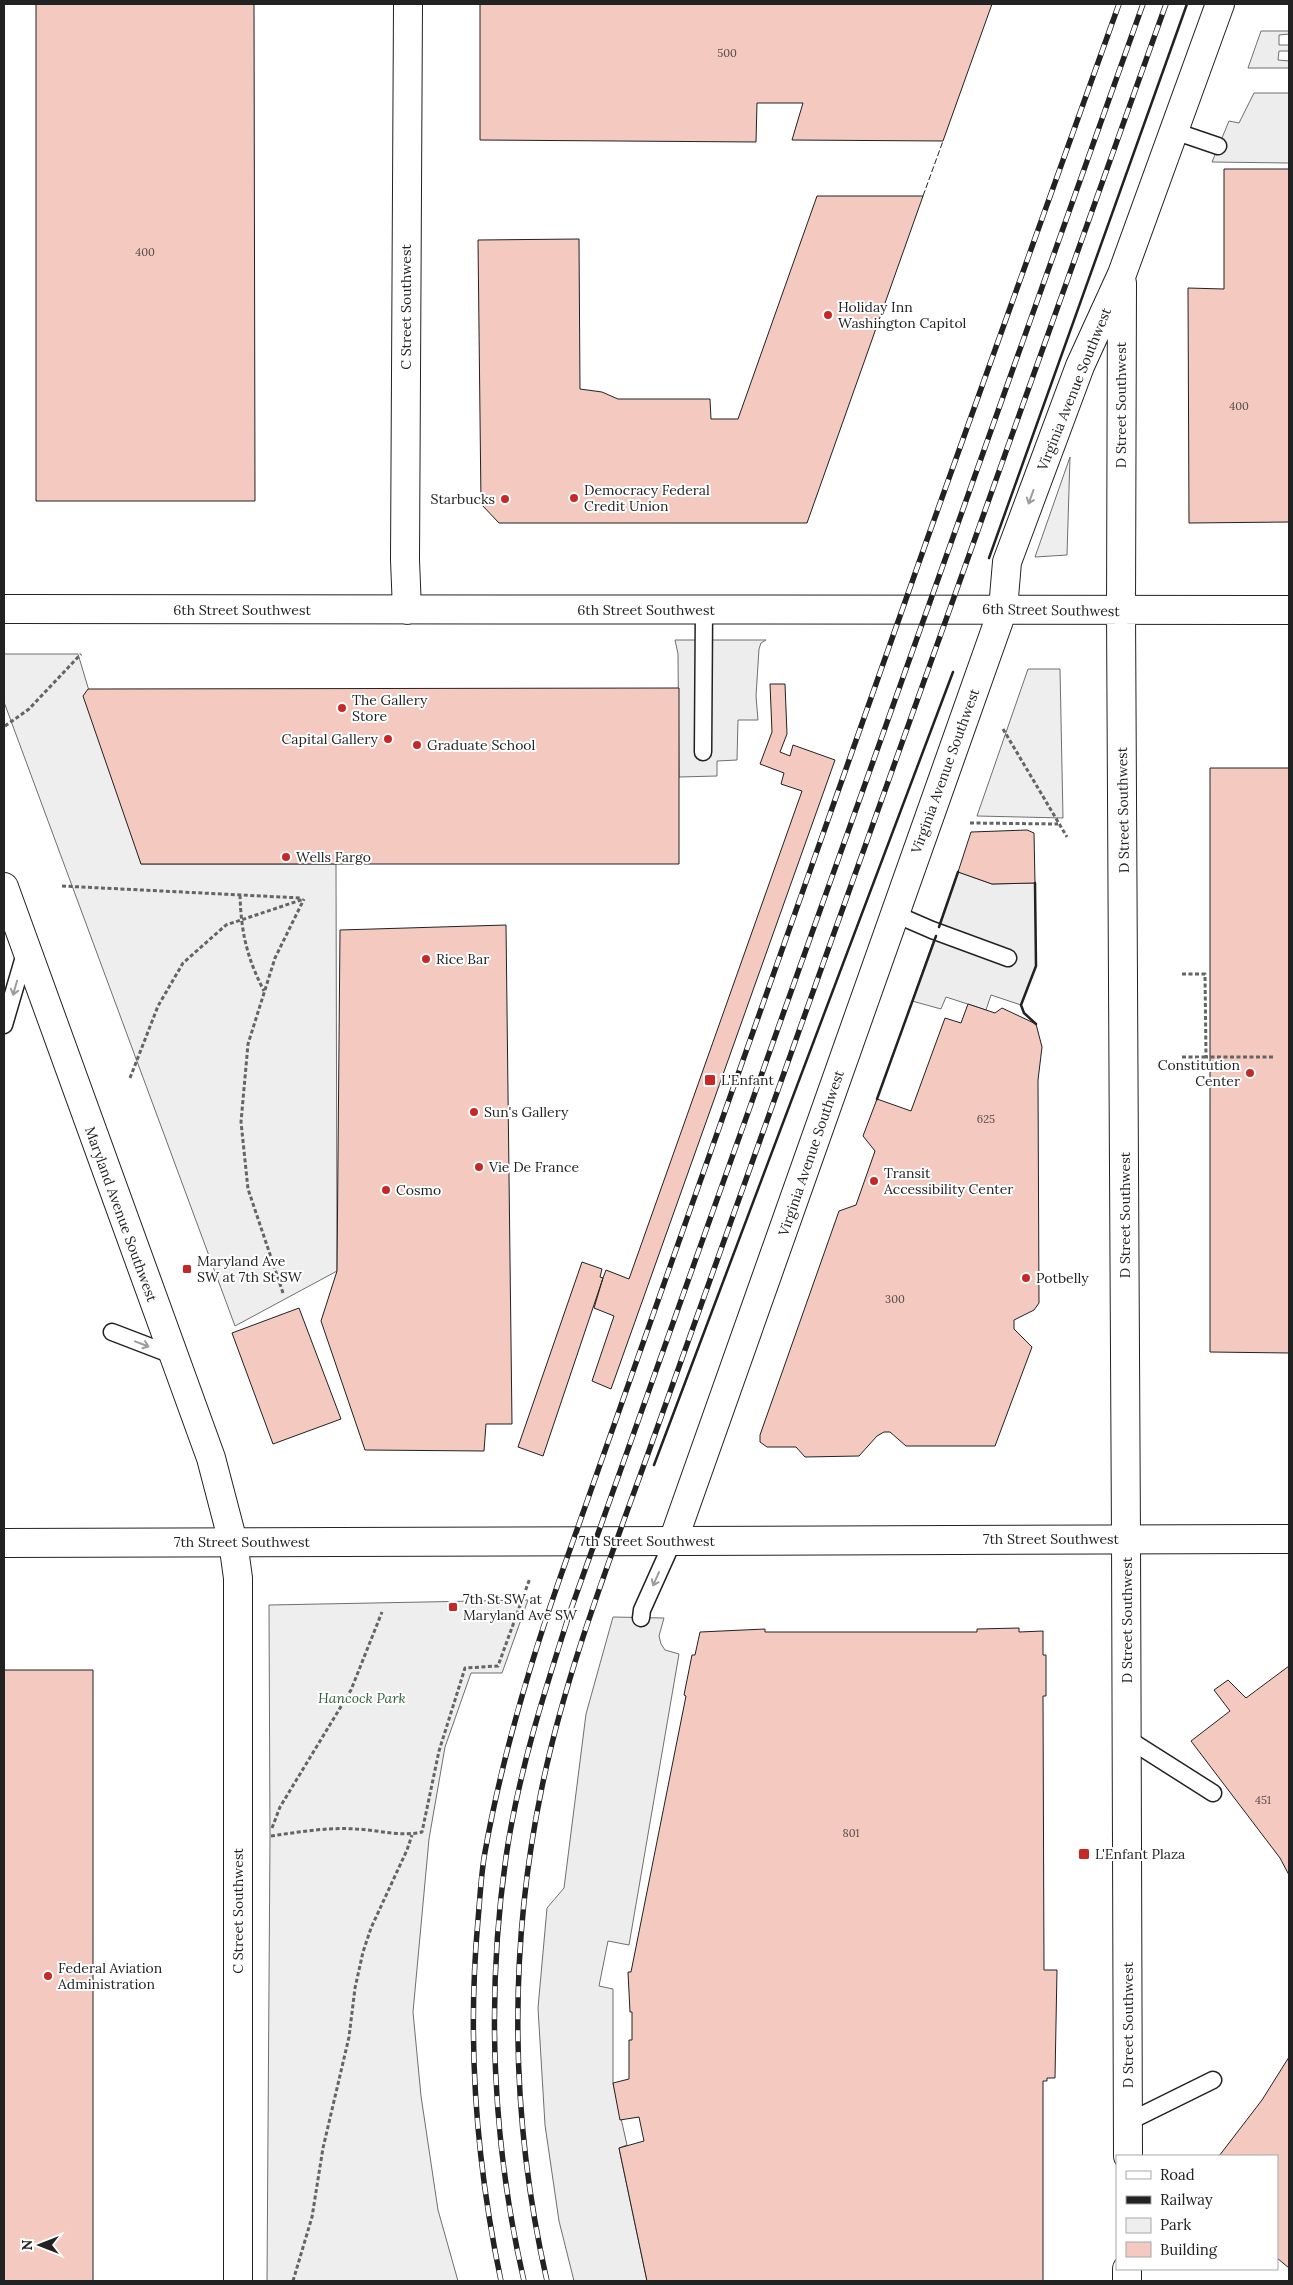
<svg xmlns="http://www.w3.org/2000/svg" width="1293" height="2285" viewBox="0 0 1293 2285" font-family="Lora,serif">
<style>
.green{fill:#eee;stroke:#6f6f6f}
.parking{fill:#ededed;stroke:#6f6f6f}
.building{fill:#f3c9c0;stroke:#222}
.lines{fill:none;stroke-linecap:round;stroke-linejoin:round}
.service-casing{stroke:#222;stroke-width:19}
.minor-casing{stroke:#222;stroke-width:30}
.tertiary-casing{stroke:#222;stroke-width:30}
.secondary-casing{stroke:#222;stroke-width:30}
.primary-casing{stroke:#222;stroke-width:30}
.path{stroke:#646464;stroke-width:3;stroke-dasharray:4 2.5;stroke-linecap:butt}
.service{stroke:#fff;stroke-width:16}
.minor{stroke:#fff;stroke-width:28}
.tertiary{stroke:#fff;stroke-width:28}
.secondary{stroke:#fff;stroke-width:28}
.primary{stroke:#fff;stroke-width:28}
.rail-casing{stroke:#222;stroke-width:5.5}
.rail{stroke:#fff;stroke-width:4;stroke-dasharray:11;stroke-linecap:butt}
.fence{stroke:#222;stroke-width:1;stroke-dasharray:6 2.5;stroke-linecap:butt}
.wall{stroke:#222;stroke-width:2.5}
.oneway{stroke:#9c9c9c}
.poi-dot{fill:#c62828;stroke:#fff;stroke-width:2}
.labels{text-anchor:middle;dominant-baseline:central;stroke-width:4;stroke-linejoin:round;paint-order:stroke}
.number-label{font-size:11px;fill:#564c4a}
.street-label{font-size:14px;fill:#222;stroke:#fff}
.poi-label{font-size:14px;fill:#222;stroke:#fff;text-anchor:start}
.park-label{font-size:14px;font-style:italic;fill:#2f5e38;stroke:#fff}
</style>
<rect width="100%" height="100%" fill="#fff"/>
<path class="green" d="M1070,457L1067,555L1035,557Z
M4,654H78L141,864H336L337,1271L235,1326L4,702Z
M1028,669H1060L1063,818L977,816Z
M528,1600L502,1673H471L445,1747L429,1839L413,2012L421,2096L438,2210L458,2281H267L270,1836L269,1605Z"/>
<path class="parking" d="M1261,31H1289V34L1279,35V45H1289V51H1279L1278,60L1289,61V68H1248Z
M1254,93H1289V163L1212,162L1229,121L1239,123Z
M675,640H766L761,643L759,649L756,696L758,720H738L737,760L717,761V776L679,777L678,654Z
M958,872L992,884L1035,883L1036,966L1021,1005L991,995L986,1010L946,997L941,1009L912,1001Z
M613,1617L664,1618L659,1636L661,1644L665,1650L679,1654L629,1945L608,1941L599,1986L613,1989V2083L627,2145L619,2148L647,2281H574L559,2221L545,2125L538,2008L547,1908L564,1888L586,1714Z"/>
<path class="building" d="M36,4H254L255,501H36Z
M480,4H992L943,141L792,140L803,103H757L756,142L480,140Z
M1224,169H1289V522L1189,523L1188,288L1224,289Z
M817,196H923L807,523H499L481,504L478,240L579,239L580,389L602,392L618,399H710L711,419H738Z
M770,684H785L787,734L780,752L790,756L793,745L835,760L611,1389L592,1381L614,1316L594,1308L603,1278L606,1270L629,1279L802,791L781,784L784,773L760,764L772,732Z
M679,688V864H141L83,696L88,689Z
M1210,768H1289V1353L1210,1352Z
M1027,830L1034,833L1035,883L992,884L958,872L971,832Z
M506,925L512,1424H486L484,1451L365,1450L321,1321L337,1271L340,930Z
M968,1004L995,1013L1002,1008L1036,1024L1042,1047L1038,1080L1039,1303L1034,1310L1014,1320V1329L1032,1347L995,1446H906L890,1432H884L877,1436L859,1456L805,1457L796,1447H767L760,1442V1435L839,1211L856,1205L875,1151L863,1136L877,1099L911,1111L945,1018L961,1023Z
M582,1262L602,1269L600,1277L603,1278L543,1456L518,1447Z
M299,1308L341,1419L273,1444L232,1333Z
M1019,1628V1632L1043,1631V1655H1046V1696H1043L1044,1970H1057L1055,2078H1047V2081H1043V2281H647L619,2148L644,2141L639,2117L620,2120L613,2083L629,2079V2040H632V2012H630L628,1972H631L686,1696L684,1695L692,1655H695L700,1632L765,1629V1632H977V1629Z
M1289,1666V1875L1280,1858L1191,1741L1230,1711L1214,1690L1228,1680L1246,1698Z
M4,1670H93V2281H4Z
M1289,2057V2268L1277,2258V2156H1219L1262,2100Z"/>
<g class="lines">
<g class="service-casing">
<path id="service" d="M1174,131L1218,146
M703,752L704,610
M895,914L932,930L1008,958
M4,1025L26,950
M112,1332L172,1355
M641,1618L642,1610L673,1541
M1128,1739L1213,1793
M1128,2122L1213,2080"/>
</g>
<g class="minor-casing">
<path id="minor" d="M1121,611L1122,283
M673,1541L1003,609L1007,562L1080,366L1122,274L1220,4"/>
</g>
<g class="tertiary-casing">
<path id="tertiary" d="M4,609L1289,610
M407,610L405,560L408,4
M1121,611L1126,1539
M4,887L211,1458L233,1542L238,1578V2281"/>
</g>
<g class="secondary-casing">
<path id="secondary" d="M1126,1539L1128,2156
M1127,2281V2269"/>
</g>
<g class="primary-casing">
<path id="primary" d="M4,1543L1289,1539"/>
</g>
<path class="path" d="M5,726L29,709L81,654
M1003,729L1067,837
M970,823L1058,824
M62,886L301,898
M240,895C241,932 247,958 264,991
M1182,974H1205L1206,1057H1273
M1182,1057H1206
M130,1078L158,1006L183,963L226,925L304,899
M283,1293L248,1189L241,1122L248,1044L275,958L304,899
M272,1828L280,1807L351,1690L382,1612
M271,1836C299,1832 328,1827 356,1829C378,1830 401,1837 422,1832L439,1751L465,1668L498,1666L530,1578
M293,2281L312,2217L323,2148L349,2037L355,1988L363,1952L371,1928L407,1850L412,1835"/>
<use href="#service" class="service"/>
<use href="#minor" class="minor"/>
<use href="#tertiary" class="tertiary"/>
<use href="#secondary" class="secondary"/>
<use href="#primary" class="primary"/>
<g class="rail-casing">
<path id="rail" d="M501,2281C476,2162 467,2041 478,1920C480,1898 481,1874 485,1852C502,1757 529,1666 561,1575L929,534L1119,4
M524,2281C492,2143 486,1997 506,1857C518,1774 544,1693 570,1612L1143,4
M547,2281C510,2119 508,1950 542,1787C567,1666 614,1550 655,1434L1166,4"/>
</g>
<use href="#rail" class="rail"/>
<path class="fence" d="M923,196L943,141"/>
<path class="wall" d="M989,558L1187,4
M1035,883L1036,966L1021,1005L1024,1013L1036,1024
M939,927L958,872
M877,1099L936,936
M654,1465L953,672"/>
</g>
<defs><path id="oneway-shaft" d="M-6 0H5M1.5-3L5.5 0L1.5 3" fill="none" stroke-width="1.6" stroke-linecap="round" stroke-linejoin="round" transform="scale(1.25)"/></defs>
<g class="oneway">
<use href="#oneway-shaft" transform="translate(1031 497) rotate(110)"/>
<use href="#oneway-shaft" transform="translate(15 988) rotate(106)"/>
<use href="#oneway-shaft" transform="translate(142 1344) rotate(21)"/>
<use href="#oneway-shaft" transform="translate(656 1579) rotate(114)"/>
</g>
<g class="poi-dot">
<circle cx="828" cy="315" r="5"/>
<circle cx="574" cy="498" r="5"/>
<circle cx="505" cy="499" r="5"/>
<circle cx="342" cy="708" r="5"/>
<circle cx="388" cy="739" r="5"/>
<circle cx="417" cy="745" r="5"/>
<circle cx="286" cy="857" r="5"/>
<circle cx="426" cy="959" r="5"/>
<circle cx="1250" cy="1073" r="5"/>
<rect x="704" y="1074" width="12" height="12" rx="2.5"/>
<circle cx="474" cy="1112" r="5"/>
<circle cx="479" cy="1167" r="5"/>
<circle cx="874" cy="1181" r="5"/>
<circle cx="386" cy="1190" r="5"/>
<rect x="182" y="1264" width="10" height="10" rx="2.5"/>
<circle cx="1026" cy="1278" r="5"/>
<rect x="448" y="1602" width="10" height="10" rx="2.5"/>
<rect x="1078" y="1848" width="12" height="12" rx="2.5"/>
<circle cx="48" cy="1976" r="5"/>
</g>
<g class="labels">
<g class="number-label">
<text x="727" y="53">500</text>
<text x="145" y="252">400</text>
<text x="1239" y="406">400</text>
<text x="986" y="1119">625</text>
<text x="895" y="1299">300</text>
<text x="1263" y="1800">451</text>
<text x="851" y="1833">801</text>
</g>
<g class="street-label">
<text transform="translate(406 307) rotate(-90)">C Street Southwest</text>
<text transform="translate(1074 389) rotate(-68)">Virginia Avenue Southwest</text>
<text transform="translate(1121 405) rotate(-90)">D Street Southwest</text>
<text x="242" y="610">6th Street Southwest</text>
<text x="646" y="610">6th Street Southwest</text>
<text transform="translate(1051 610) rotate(1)">6th Street Southwest</text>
<text transform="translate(945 771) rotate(-70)">Virginia Avenue Southwest</text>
<text transform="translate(1123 810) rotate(-91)">D Street Southwest</text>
<text transform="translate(811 1153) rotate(-71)">Virginia Avenue Southwest</text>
<text transform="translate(121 1214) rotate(70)">Maryland Avenue Southwest</text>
<text transform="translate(1125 1215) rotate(-90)">D Street Southwest</text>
<text x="1051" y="1539">7th Street Southwest</text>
<text x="647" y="1541">7th Street Southwest</text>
<text x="242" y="1542">7th Street Southwest</text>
<text transform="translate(1127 1620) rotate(-90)">D Street Southwest</text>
<text transform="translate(238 1911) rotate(-90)">C Street Southwest</text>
<text transform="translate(1128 2025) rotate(-90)">D Street Southwest</text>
</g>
<g class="poi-label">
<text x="838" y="307">Holiday Inn<tspan x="838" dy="16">Washington Capitol</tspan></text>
<text x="584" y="490">Democracy Federal<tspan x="584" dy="16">Credit Union</tspan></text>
<text x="495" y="499" text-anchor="end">Starbucks</text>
<text x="352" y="700">The Gallery<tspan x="352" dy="16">Store</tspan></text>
<text x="378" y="739" text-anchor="end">Capital Gallery</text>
<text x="427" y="745">Graduate School</text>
<text x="296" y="857">Wells Fargo</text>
<text x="436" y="959">Rice Bar</text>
<text x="1240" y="1065" text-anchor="end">Constitution<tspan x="1240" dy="16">Center</tspan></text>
<text x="721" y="1080">L'Enfant</text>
<text x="484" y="1112">Sun's Gallery</text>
<text x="489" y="1167">Vie De France</text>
<text x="884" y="1173">Transit<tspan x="884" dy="16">Accessibility Center</tspan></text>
<text x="396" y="1190">Cosmo</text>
<text x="197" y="1261">Maryland Ave<tspan x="197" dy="16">SW at 7th St SW</tspan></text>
<text x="1036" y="1278">Potbelly</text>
<text x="463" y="1599">7th St SW at<tspan x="463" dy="16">Maryland Ave SW</tspan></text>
<text x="1095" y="1854">L'Enfant Plaza</text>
<text x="58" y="1968">Federal Aviation<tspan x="58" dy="16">Administration</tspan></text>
</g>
<g class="park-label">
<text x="362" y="1698">Hancock Park</text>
</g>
</g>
<rect width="1293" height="2285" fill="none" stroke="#222222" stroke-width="10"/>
<rect x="1116" y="2155" width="162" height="115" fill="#ffffff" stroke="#a7a7a7"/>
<rect x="1126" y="2171" width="25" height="8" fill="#ffffff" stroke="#a7a7a7"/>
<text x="1160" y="2180" font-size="15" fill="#222222">Road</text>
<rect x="1126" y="2196" width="25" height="8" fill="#222222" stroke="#a7a7a7"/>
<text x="1160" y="2205" font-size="15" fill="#222222">Railway</text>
<rect x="1126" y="2218" width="25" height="15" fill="#eeeeee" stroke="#a7a7a7"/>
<text x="1160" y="2230" font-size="15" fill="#222222">Park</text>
<rect x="1126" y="2242" width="25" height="15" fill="#f3c9c0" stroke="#a7a7a7"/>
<text x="1160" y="2255" font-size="15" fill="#222222">Building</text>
<g transform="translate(40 2245) rotate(270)" stroke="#ffffff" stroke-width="4" paint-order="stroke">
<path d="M0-4L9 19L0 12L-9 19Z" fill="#222222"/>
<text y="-8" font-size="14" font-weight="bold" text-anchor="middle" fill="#222222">N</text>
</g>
</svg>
